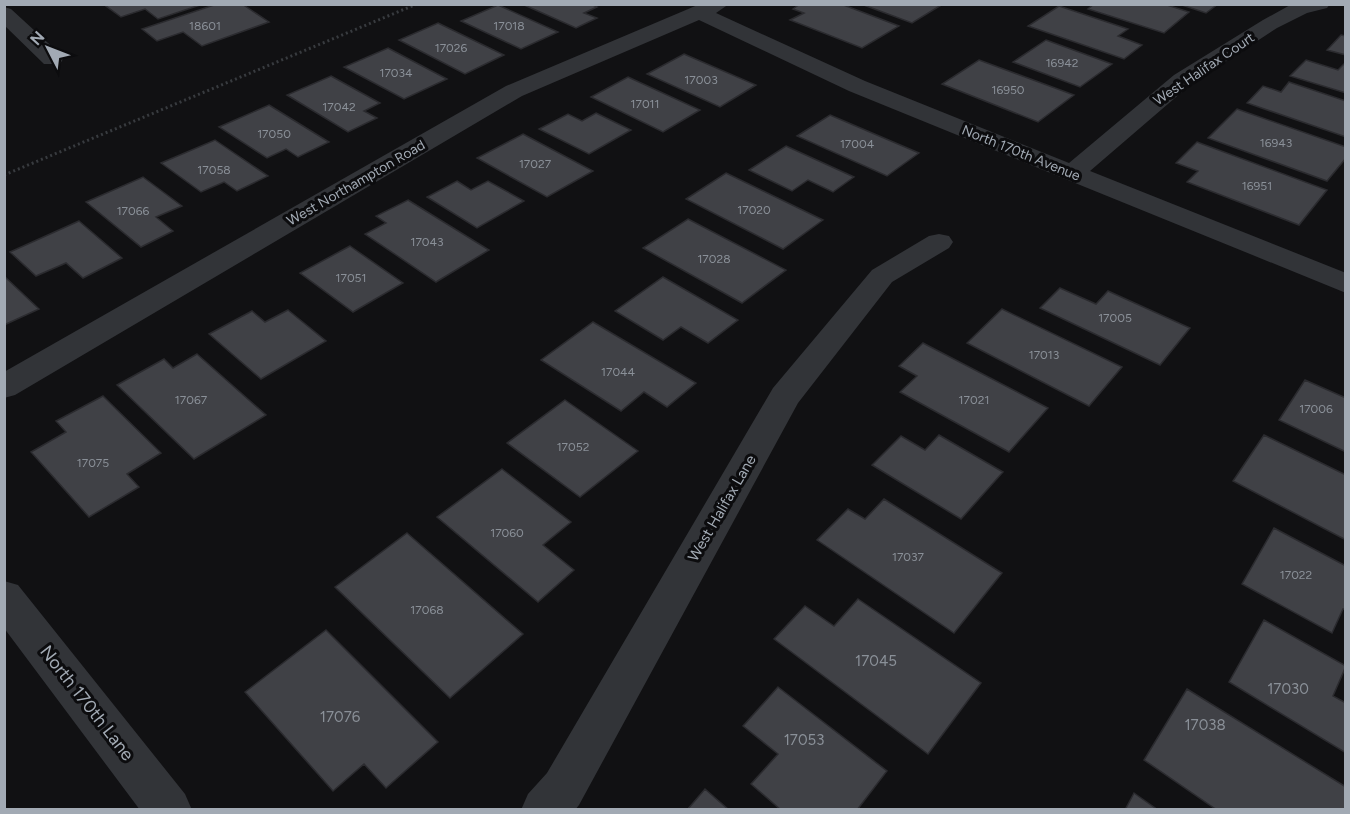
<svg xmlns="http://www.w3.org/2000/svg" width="1350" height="814" viewBox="0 0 1350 814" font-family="Figtree,sans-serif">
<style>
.building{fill:#404146;stroke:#2b2b2f;stroke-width:1.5}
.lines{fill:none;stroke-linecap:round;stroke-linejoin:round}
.path{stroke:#383b3f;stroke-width:3;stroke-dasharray:2 3;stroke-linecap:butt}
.minor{fill:#323438;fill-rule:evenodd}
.labels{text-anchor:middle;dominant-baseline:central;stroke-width:6;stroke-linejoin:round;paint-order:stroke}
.number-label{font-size:12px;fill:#8a9098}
.far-street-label{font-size:14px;fill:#a2aab4;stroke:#0c0c0e}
.street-label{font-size:15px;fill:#a2aab4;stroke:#0c0c0e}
.near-number-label{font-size:15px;fill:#8a9098}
.near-street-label{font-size:18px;fill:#a2aab4;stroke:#0c0c0e}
</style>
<rect width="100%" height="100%" fill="#111113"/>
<path class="building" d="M110,4H203L158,19L145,9L121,17L106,6Z
M217,4H242L269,22L202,46L183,32L157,41L142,29Z
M522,4H591L597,7L584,13L597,18L576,28Z
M800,4H841L899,26L862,48L790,20L804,13L793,9Z
M861,4H943L912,23Z
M1094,4H1164L1189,12L1164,33L1088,9Z
M1179,4H1218L1206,13Z
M498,5L558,32L521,49L461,21Z
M1059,6L1128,29L1118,36L1142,45L1124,59L1028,26Z
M438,23L504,55L465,74L399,40Z
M1341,35L1346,36V55L1327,50Z
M1046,40L1112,64L1080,87L1013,62Z
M388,48L447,79L404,99L344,67Z
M684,54L756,85L720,107L647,74Z
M979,60L1074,95L1038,122L942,84Z
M1306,60L1338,70L1346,62V93L1290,76Z
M331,76L380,103L364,111L377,118L348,132L287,95Z
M628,77L700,110L663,132L591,97Z
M1289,82L1346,101V137L1247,103L1263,86L1281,92Z
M269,105L329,142L298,157L286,149L267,158L219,127Z
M1237,109L1346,147V158L1327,181L1208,138Z
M596,113L631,130L589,154L539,129L568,114L582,121Z
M830,115L919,153L887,176L797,136Z
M523,134L593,171L547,197L477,158Z
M215,140L268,176L237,191L224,182L201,192L161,163Z
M1197,142L1327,190L1299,225L1187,182L1198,171L1176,163Z
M786,146L854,177L833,192L808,180L792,191L749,170Z
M726,173L823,220L783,249L686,199Z
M143,177L182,206L156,217L173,231L141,247L86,202Z
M457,181L471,190L488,181L524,201L477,228L427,197Z
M408,200L489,250L436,282L365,234L386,223L376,216Z
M688,219L786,270L742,303L643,248Z
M79,221L122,258L83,278L66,263L36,276L10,252Z
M350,246L403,283L353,312L300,273Z
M4,276L39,309L4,325Z
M663,277L738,320L708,343L681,327L663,340L615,311Z
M1060,288L1096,304L1108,291L1190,328L1160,365L1040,308Z
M1002,309L1122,367L1089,406L967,343Z
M288,310L326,341L261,379L209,334L252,311L265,322Z
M593,322L696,383L667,407L644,392L621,411L541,360Z
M923,343L1048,408L1009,452L900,392L917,376L899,366Z
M197,354L266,415L194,459L117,385L164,359L173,368Z
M1305,380L1346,398V452L1279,420Z
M103,396L161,453L127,474L139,487L89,517L31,452L66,432L56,421Z
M565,400L638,451L580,497L507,443Z
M939,435L1003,472L961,519L872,465L901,436L925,450Z
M1264,435L1346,475V540L1233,481Z
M502,469L571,522L543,545L574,570L538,602L437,517Z
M884,499L1002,573L954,633L817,540L848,509L865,519Z
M1274,528L1346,566V610L1343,609L1332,633L1242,584Z
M407,533L523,634L450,698L335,587Z
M858,599L981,683L928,754L774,639L805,606L834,626Z
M1264,620L1346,666L1333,696L1346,703V753L1229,682Z
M326,630L438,742L386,788L364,764L333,791L245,692Z
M778,687L887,771L857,810H781L751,784L778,754L743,726Z
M1187,689L1346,787V810H1217L1144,760Z
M705,789L729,810H687Z
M1134,793L1158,810H1125Z"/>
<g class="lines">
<path class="path" d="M4,175L417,4"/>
<path class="minor" d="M700,4H729L716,13L865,81L1069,163L1174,75L1263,20L1292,4H1330L1327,8L1307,13L1277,28L1190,85L1090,171L1346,273V293L849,91L699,20L522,96L15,395L4,398V372L506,86Z
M4,7L11,9L60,54L63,59L60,64H44L4,25Z
M939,234L949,236L953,242L949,248L892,282L798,403L579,805L575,810H521L528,794L547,773L773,388L872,270L929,236Z
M4,581L18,585L185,794L192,810H140L4,628Z"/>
</g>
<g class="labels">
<g class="number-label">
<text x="205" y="26">18601</text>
<text x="509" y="26">17018</text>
<text x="451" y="48">17026</text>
<text x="1062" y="63">16942</text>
<text x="396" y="73">17034</text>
<text x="701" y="80">17003</text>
<text x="1008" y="90">16950</text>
<text x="645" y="104">17011</text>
<text x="339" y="107">17042</text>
<text x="274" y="134">17050</text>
<text x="1276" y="143">16943</text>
<text x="857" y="144">17004</text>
<text x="535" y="164">17027</text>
<text x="214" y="170">17058</text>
<text x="1257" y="186">16951</text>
<text x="754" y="210">17020</text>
<text x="133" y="211">17066</text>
<text x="427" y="242">17043</text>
<text x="714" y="259">17028</text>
<text x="351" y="278">17051</text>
<text x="1115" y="318">17005</text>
<text x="1044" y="355">17013</text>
<text x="618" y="372">17044</text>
<text x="191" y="400">17067</text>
<text x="974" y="400">17021</text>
<text x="1316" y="409">17006</text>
<text x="573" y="447">17052</text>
<text x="93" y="463">17075</text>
<text x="507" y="533">17060</text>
<text x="908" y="557">17037</text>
<text x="1296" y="575">17022</text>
<text x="427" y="610">17068</text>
</g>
<g class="far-street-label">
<text transform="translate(1204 69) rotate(-34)">West Halifax Court</text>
<text transform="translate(1021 153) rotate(22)">North 170th Avenue</text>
<text transform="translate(356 183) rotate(-30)">West Northampton Road</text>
</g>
<g class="street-label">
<text transform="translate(722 508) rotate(-60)">West Halifax Lane</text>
</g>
<g class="near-number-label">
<text x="876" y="661">17045</text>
<text x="1288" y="689">17030</text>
<text x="340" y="717">17076</text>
<text x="1205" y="725">17038</text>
<text x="804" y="740">17053</text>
</g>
<g class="near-street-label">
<text transform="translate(87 703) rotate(52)">North 170th Lane</text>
</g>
</g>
<rect width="1350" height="814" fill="none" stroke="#a2aab4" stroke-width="12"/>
<g transform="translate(48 48) rotate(312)" stroke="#0c0c0e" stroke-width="4.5" paint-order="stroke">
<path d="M0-4.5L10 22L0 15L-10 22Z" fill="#a2aab4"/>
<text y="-9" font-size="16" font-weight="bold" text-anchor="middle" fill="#a2aab4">N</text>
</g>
</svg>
